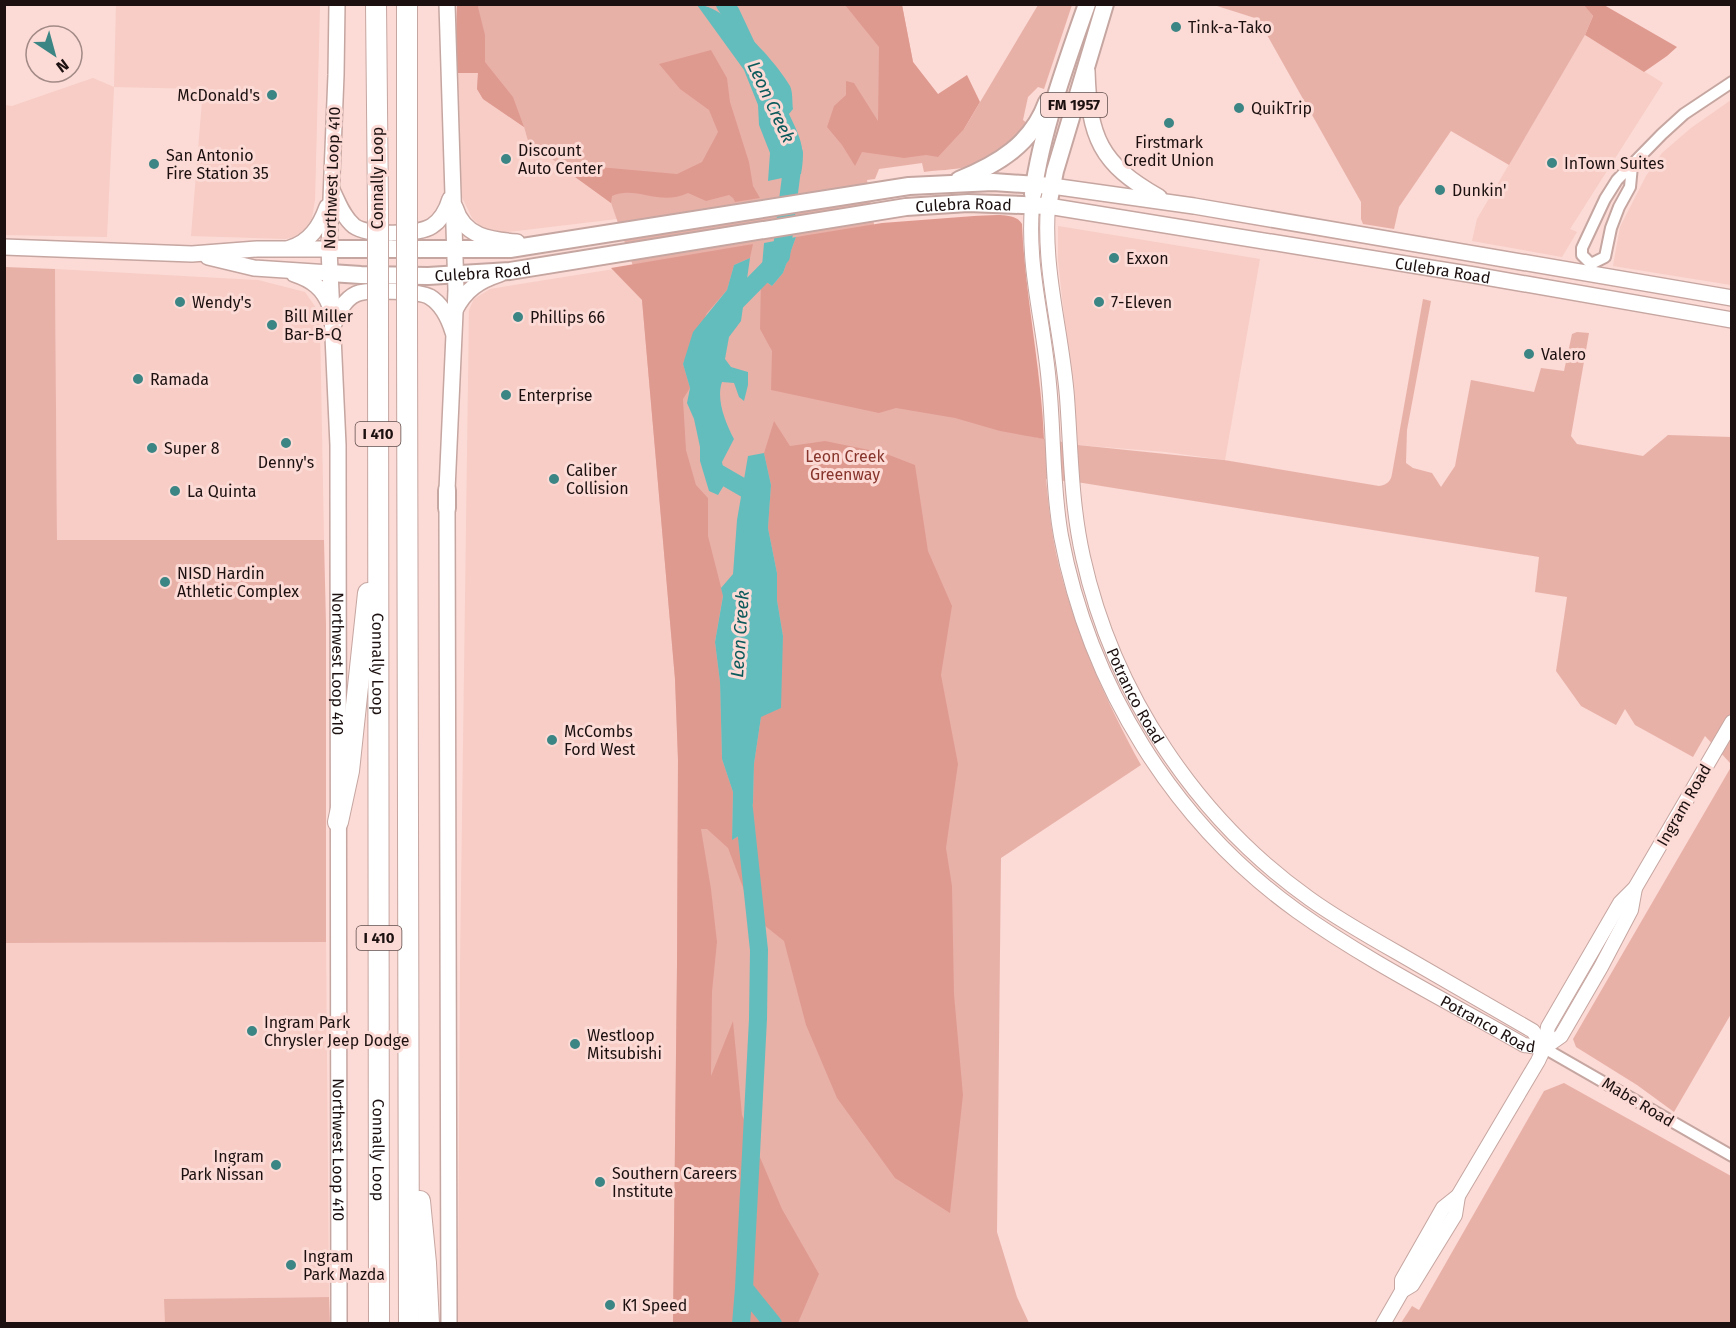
<svg xmlns="http://www.w3.org/2000/svg" width="1736" height="1328" viewBox="0 0 1736 1328" font-family="'Fira Sans',sans-serif">
<style>
.built{fill:#f7cdc6}
.green{fill:#e8b1a8}
.forest{fill:#df9a90}
.water{fill:#64bdbd}
.lines{fill:none;stroke-linecap:round;stroke-linejoin:round}
.river{stroke:#64bdbd;stroke-width:18}
.minor-casing{stroke:#c6a6a1;stroke-width:14}
.tertiary-casing{stroke:#c6a6a1;stroke-width:16}
.secondary-casing{stroke:#c6a6a1;stroke-width:18}
.primary-casing{stroke:#c6a6a1;stroke-width:20}
.motorway-casing{stroke:#c6a6a1;stroke-width:22}
.minor{stroke:#fff;stroke-width:10}
.tertiary{stroke:#fff;stroke-width:14}
.secondary{stroke:#fff;stroke-width:15}
.primary{stroke:#fff;stroke-width:16}
.motorway{stroke:#fff;stroke-width:20}
.motorway-bridge-casing{stroke:#c6a6a1;stroke-width:22;stroke-linecap:butt}
.motorway-bridge{stroke:#fff;stroke-width:20}
.poi-dot{fill:#3c8585;stroke:#fcdad5;stroke-width:2}
.labels{text-anchor:middle;dominant-baseline:central;stroke-width:6;stroke-linejoin:round;paint-order:stroke}
.shield{fill:#fcdad5;stroke:#5f4d4b;stroke-width:1.5}
.shield-label{font-size:15px;font-weight:bold;fill:#1c1110}
.poi-label{font-size:16px;fill:#1c1110;stroke:#fcdad5;text-anchor:start}
.street-label{font-size:16px;fill:#1c1110;stroke:#fcdad5}
.park-label{font-size:16px;fill:#87352c;stroke:#fcdad5}
.water-label{font-size:18px;font-style:italic;fill:#0c5a5b;stroke:#fcdad5}
</style>
<rect width="100%" height="100%" fill="#fcdad5"/>
<path class="built" d="M116,5H320L315,200L312,218L305,229L297,236L286,239L191,236L203,89L114,87L107,237L5,235V105L12,106L93,78L114,87Z
M1585,35L1663,83L1570,229L1577,232L1562,257L1472,241L1477,219Z
M455,73H478L477,89L483,99L524,127L528,141L611,203L617,219L499,233L489,232L481,227L472,218L462,197Z
M1731,100V285L1613,266L1620,227L1646,176L1662,153L1691,128Z
M1058,226L1260,259L1225,460L1166,452L1078,445L1058,260Z
M633,266L642,300L675,679L678,760L677,966L673,1323L458,1324L460,967L469,310L474,299L490,289Z
M55,269L258,280L305,292L316,308L320,327L324,540H57Z
M326,942L329,1297L165,1299V1323H5L4,943Z"/>
<path class="green" d="M1584,4L1593,16L1585,35L1509,165L1451,131L1399,207L1394,229L1363,224L1361,219V202L1258,19L1214,5Z
M457,5H902L913,62L964,129L1038,5H1072L1044,89L1038,87L1028,97L1023,120L1028,124C1012,142 991,162 967,167C953,170 938,170 924,172L922,163L879,169L875,179L867,180L876,237L1030,436L1078,445L1224,460L1379,486C1387,485 1391,481 1392,474L1423,299L1431,301L1407,430L1406,463L1413,468L1432,473L1441,487L1455,466L1471,380L1534,392L1541,368L1564,371L1572,334L1577,332L1589,333L1571,436L1577,444L1643,456L1668,435L1731,437V764L1705,736L1693,757L1635,725L1625,709L1616,725L1581,706L1556,671L1567,597L1535,592L1539,557L1083,483L1046,479C1049,509 1052,540 1060,570C1078,639 1107,703 1141,765L1001,858L997,1232L1017,1297L1029,1323H673L677,966L678,760L675,679L642,300L633,266L611,203L528,141L524,127L483,99L477,89L478,73H455Z
M5,267L55,269L57,540H324L326,624V942L5,943Z
M1731,767V1014L1674,1112L1637,1085L1576,1047L1573,1039Z
M1564,1083L1731,1176V1323H1401L1412,1306L1419,1310L1544,1091Z
M329,1297L330,1323H165L164,1299Z"/>
<path class="forest" d="M457,5H479L478,7L485,35V62L513,97L524,127L483,99L477,89L478,73H455Z
M845,5H902L913,62L938,94L967,75L980,102L964,129L938,157L926,155L904,158L862,152L855,166L842,145L827,127L834,106L846,95V81L854,83L878,121L879,47Z
M1584,5H1604L1677,47L1667,56L1644,72L1585,35L1593,16Z
M711,50L727,78L730,102L749,162L753,186L760,198L735,202L733,198L729,195L706,201L688,193C659,207 636,185 612,196L611,203L575,177L599,167L677,174L702,162L718,132L709,110L680,89L659,64Z
M974,216C988,216 1015,211 1022,224C1025,296 1041,367 1044,439L1000,431L955,418L896,408L879,413L771,390L772,351L760,329L761,278L772,286L783,273L796,237L882,223Z
M753,244L750,258L734,265L727,290L707,313L683,364L690,388L683,399L686,450L696,485L708,498V536L723,595L715,642L720,682L722,759L733,792L732,840L749,830L753,803L754,764L761,717L783,636L777,600V573L768,528L771,485L764,453L774,421L790,446L825,441L884,453L915,465L928,551L952,606L941,675L958,764L946,848L952,886L954,994L963,1095L950,1213L895,1178L837,1098L806,1025L784,941L760,922L747,898L728,848L707,829H701L711,889L717,942L712,992L711,1076L733,1021L742,1115L782,1209L819,1274L798,1323H673L677,966L678,760L675,679L642,300L611,268Z"/>
<path class="water" d="M697,5C725,4 776,62 790,86C793,92 792,102 793,109L789,114C800,137 806,148 801,174L768,181L770,153L759,125L758,105L744,70Z
M796,237L783,273L772,286L761,278L764,243Z
M750,258L741,321L729,337L725,359L731,367L748,372V385L744,401L739,397L734,383L722,382C716,399 725,422 734,439L722,462L726,482L718,495L709,491L700,461V447L694,419L687,403L690,388L683,364L693,332L727,290L734,265Z
M764,453L771,485L768,528L777,573V600L783,636L781,708L761,717L754,764L753,803L749,830L732,840L733,792L722,759L720,682L715,642L723,596L721,588L733,574L737,520L748,456Z"/>
<g class="lines">
<path class="river" d="M725,4L731,13L746,45
M728,310L781,256L794,153
M712,460L713,470L751,492L750,506
M744,809L759,950L758,1019L744,1288L773,1324
M741,1324L744,1288"/>
<g class="minor-casing">
<path id="minor" d="M1591,264L1582,255V248L1605,199L1617,180L1662,134L1684,114L1732,82
M1591,264L1605,257L1611,228L1619,207L1630,187L1632,166
M1544,1048L1732,1156"/>
</g>
<g class="tertiary-casing">
<g id="tertiary">
<path id="s1" d="M1032,206C1027,269 1044,322 1049,384C1054,434 1052,486 1061,536C1089,685 1173,822 1297,911C1367,961 1449,1002 1524,1045L1544,1048"/>
<path id="s2" d="M1048,206C1043,271 1062,333 1067,397C1071,451 1071,504 1083,557C1113,693 1196,818 1310,899C1338,919 1368,936 1398,953C1443,979 1488,1005 1533,1031L1544,1048"/>
<path d="M1544,1048L1561,1036L1601,967L1631,910L1635,888"/>
<path d="M1402,1291V1280L1443,1208L1458,1196L1538,1061L1544,1048L1548,1027L1620,903L1635,888L1732,722"/>
<path d="M1383,1324L1402,1291L1412,1285L1455,1215L1458,1196"/>
</g>
</g>
<g class="secondary-casing">
<g id="secondary">
<path id="s3" d="M337,4L336,75L329,249L338,445L339,1324"/>
<path d="M1087,71C1089,137 1100,164 1159,197"/>
<path d="M1052,186L1194,206L1732,298"/>
<path d="M332,190C338,202 343,217 354,226C368,236 418,235 432,226C441,220 447,209 450,199"/>
<path id="s4" d="M1048,206L1474,275L1732,320"/>
<path d="M455,207C464,237 490,240 517,242"/>
<path d="M4,247L192,254L257,249H329"/>
<path d="M290,248C310,242 320,226 327,207"/>
<path d="M208,257L254,268L330,273"/>
<path d="M294,274C312,280 323,288 330,306"/>
<path d="M455,310C466,289 479,281 500,274"/>
<path d="M334,324C337,313 345,299 356,294C367,289 420,291 430,297C443,305 449,319 453,332"/>
<path d="M447,490L456,290L447,4"/>
<path d="M447,508L449,1324"/>
</g>
</g>
<g class="primary-casing">
<g id="primary">
<path d="M959,180C998,164 1032,144 1047,102"/>
<path d="M1033,194C1041,133 1066,63 1087,4"/>
<path d="M329,249H510L909,186L993,182L1052,186"/>
<path id="s5" d="M330,273L361,275L428,276L510,271L906,207L968,203L1048,206L1055,171L1105,4"/>
<path d="M447,508V490"/>
</g>
</g>
<g class="motorway-casing">
<g id="motorway">
<path d="M376,4L378,209"/>
<path d="M407,4V212"/>
<path d="M407,315L409,1324"/>
<path id="s6" d="M378,316L379,1324"/>
<path d="M338,822L349,771L368,593"/>
<path d="M420,1201L426,1263L429,1324"/>
</g>
</g>
<use href="#minor" class="minor"/>
<use href="#tertiary" class="tertiary"/>
<use href="#secondary" class="secondary"/>
<use href="#primary" class="primary"/>
<use href="#motorway" class="motorway"/>
<g class="motorway-bridge-casing">
<path id="motorway-bridge" d="M407,212V315
M378,316V209"/>
</g>
<use href="#motorway-bridge" class="motorway-bridge"/>
</g>
<g class="poi-dot">
<circle cx="1176" cy="27" r="6"/>
<circle cx="272" cy="95" r="6"/>
<circle cx="1239" cy="108" r="6"/>
<circle cx="1169" cy="123" r="6"/>
<circle cx="506" cy="159" r="6"/>
<circle cx="1552" cy="163" r="6"/>
<circle cx="154" cy="164" r="6"/>
<circle cx="1440" cy="190" r="6"/>
<circle cx="1114" cy="258" r="6"/>
<circle cx="180" cy="302" r="6"/>
<circle cx="1099" cy="302" r="6"/>
<circle cx="518" cy="317" r="6"/>
<circle cx="272" cy="325" r="6"/>
<circle cx="1529" cy="354" r="6"/>
<circle cx="138" cy="379" r="6"/>
<circle cx="506" cy="395" r="6"/>
<circle cx="286" cy="443" r="6"/>
<circle cx="152" cy="448" r="6"/>
<circle cx="554" cy="479" r="6"/>
<circle cx="175" cy="491" r="6"/>
<circle cx="165" cy="582" r="6"/>
<circle cx="552" cy="740" r="6"/>
<circle cx="252" cy="1031" r="6"/>
<circle cx="575" cy="1044" r="6"/>
<circle cx="276" cy="1165" r="6"/>
<circle cx="600" cy="1182" r="6"/>
<circle cx="291" cy="1265" r="6"/>
<circle cx="610" cy="1305" r="6"/>
</g>
<g class="labels">
<g class="shield">
<rect x="1041" y="93" width="66" height="24" rx="4.5"/>
<rect x="355.5" y="422" width="45" height="24" rx="4.5"/>
<rect x="356.5" y="926" width="45" height="24" rx="4.5"/>
</g>
<g class="shield-label">
<text x="1074" y="105">FM 1957</text>
<text x="378" y="434">I 410</text>
<text x="379" y="938">I 410</text>
</g>
<g class="poi-label">
<text x="1188" y="27">Tink-a-Tako</text>
<text x="260" y="95" text-anchor="end">McDonald's</text>
<text x="1251" y="108">QuikTrip</text>
<text x="1169" y="142" text-anchor="middle">Firstmark<tspan x="1169" dy="18">Credit Union</tspan></text>
<text x="518" y="150">Discount<tspan x="518" dy="18">Auto Center</tspan></text>
<text x="166" y="155">San Antonio<tspan x="166" dy="18">Fire Station 35</tspan></text>
<text x="1564" y="163">InTown Suites</text>
<text x="1452" y="190">Dunkin'</text>
<text x="1126" y="258">Exxon</text>
<text x="192" y="302">Wendy's</text>
<text x="1111" y="302">7-Eleven</text>
<text x="284" y="316">Bill Miller<tspan x="284" dy="18">Bar-B-Q</tspan></text>
<text x="530" y="317">Phillips 66</text>
<text x="1541" y="354">Valero</text>
<text x="150" y="379">Ramada</text>
<text x="518" y="395">Enterprise</text>
<text x="164" y="448">Super 8</text>
<text x="286" y="462" text-anchor="middle">Denny's</text>
<text x="566" y="470">Caliber<tspan x="566" dy="18">Collision</tspan></text>
<text x="187" y="491">La Quinta</text>
<text x="177" y="573">NISD Hardin<tspan x="177" dy="18">Athletic Complex</tspan></text>
<text x="564" y="731">McCombs<tspan x="564" dy="18">Ford West</tspan></text>
<text x="264" y="1022">Ingram Park<tspan x="264" dy="18">Chrysler Jeep Dodge</tspan></text>
<text x="587" y="1035">Westloop<tspan x="587" dy="18">Mitsubishi</tspan></text>
<text x="264" y="1156" text-anchor="end">Ingram<tspan x="264" dy="18">Park Nissan</tspan></text>
<text x="612" y="1173">Southern Careers<tspan x="612" dy="18">Institute</tspan></text>
<text x="303" y="1256">Ingram<tspan x="303" dy="18">Park Mazda</tspan></text>
<text x="622" y="1305">K1 Speed</text>
</g>
<g class="street-label">
<text transform="translate(332 178) rotate(-88)">Northwest Loop 410</text>
<text transform="translate(377 178) rotate(-90)">Connally Loop</text>
<text stroke="none"><textPath href="#s5" startOffset="639">Culebra Road</textPath></text>
<text stroke="none"><textPath href="#s5" startOffset="153">Culebra Road</textPath></text>
<text stroke="none"><textPath href="#s4" startOffset="400">Culebra Road</textPath></text>
<text stroke="none"><textPath href="#s3" startOffset="660">Northwest Loop 410</textPath></text>
<text stroke="none"><textPath href="#s6" startOffset="348">Connally Loop</textPath></text>
<text stroke="none"><textPath href="#s2" startOffset="502">Potranco Road</textPath></text>
<text transform="translate(1684 805) rotate(-60)">Ingram Road</text>
<text stroke="none"><textPath href="#s1" startOffset="1008">Potranco Road</textPath></text>
<text transform="translate(1638 1102) rotate(31)">Mabe Road</text>
<text stroke="none"><textPath href="#s3" startOffset="1146">Northwest Loop 410</textPath></text>
<text stroke="none"><textPath href="#s6" startOffset="834">Connally Loop</textPath></text>
</g>
<g class="park-label">
<text x="845" y="456">Leon Creek<tspan x="845" dy="18">Greenway</tspan></text>
</g>
<g class="water-label">
<text transform="translate(771 102) rotate(65)">Leon Creek</text>
<text transform="translate(740 634) rotate(-86)">Leon Creek</text>
</g>
</g>
<rect width="1736" height="1328" fill="none" stroke="#1c1110" stroke-width="12"/>
<g transform="translate(54 54) rotate(144)"><circle r="28" fill="#fcdad5" stroke="#a28a86" stroke-width="1.5"/>
<path d="M0-4.5L10 22L0 15L-10 22Z" fill="#3c8585"/>
<text y="-9" font-size="16" font-weight="bold" text-anchor="middle" fill="#1c1110">N</text>
</g>
</svg>
